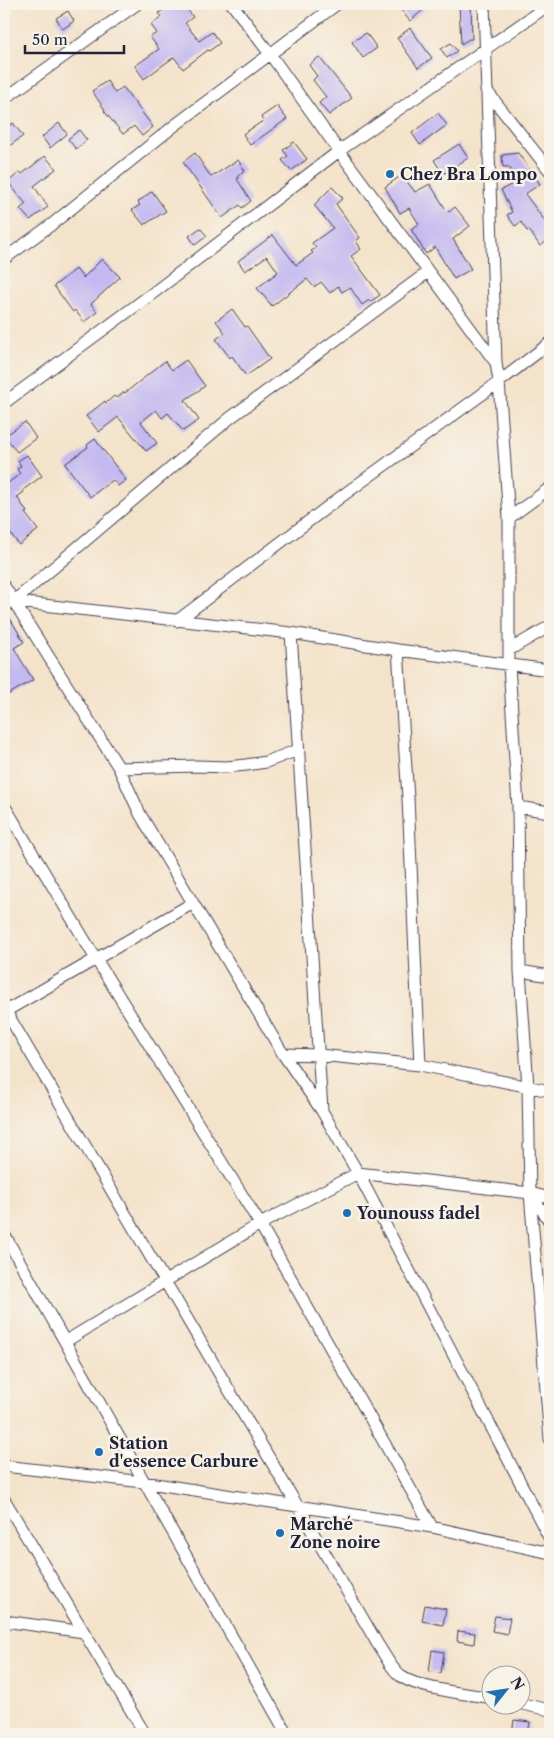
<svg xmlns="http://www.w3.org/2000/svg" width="554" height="1738" viewBox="0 0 554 1738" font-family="'Libre Caslon Text',serif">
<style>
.building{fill:#c4b9f0}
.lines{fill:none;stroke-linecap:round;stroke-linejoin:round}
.minor-casing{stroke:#423f51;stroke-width:13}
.minor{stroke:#fff;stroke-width:11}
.poi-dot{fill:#1f6fb2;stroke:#f7f3e8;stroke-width:2}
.labels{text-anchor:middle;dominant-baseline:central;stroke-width:5;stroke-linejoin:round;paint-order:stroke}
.poi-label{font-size:16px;font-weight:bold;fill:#22223b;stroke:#f7f3e8;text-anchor:start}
</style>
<rect width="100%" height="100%" fill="#f7f3e8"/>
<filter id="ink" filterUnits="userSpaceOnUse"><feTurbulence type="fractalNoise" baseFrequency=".02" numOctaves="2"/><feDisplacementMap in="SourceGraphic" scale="10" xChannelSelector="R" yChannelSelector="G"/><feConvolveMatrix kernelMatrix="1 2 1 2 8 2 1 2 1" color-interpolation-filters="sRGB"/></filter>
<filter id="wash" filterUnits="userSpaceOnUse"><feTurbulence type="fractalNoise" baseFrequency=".0096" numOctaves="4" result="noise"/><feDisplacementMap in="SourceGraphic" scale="20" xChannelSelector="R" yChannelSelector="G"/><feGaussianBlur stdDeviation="1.12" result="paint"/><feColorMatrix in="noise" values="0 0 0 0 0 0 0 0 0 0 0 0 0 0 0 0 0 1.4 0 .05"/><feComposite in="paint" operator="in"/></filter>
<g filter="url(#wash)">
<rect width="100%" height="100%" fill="#f4e3cb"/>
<g id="blocks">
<path class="building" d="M171,4H183L193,17L185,23L199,41L212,32L220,43L209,51L208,50L183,69L174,57L144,79L135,66L159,49L150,37L157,33L151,25L162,17L159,13Z
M396,4H430L410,21Z
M459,4H471L472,39H469L461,44Z
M68,11L74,21L63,29L56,18Z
M410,28L432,58L418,68L397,38Z
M366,33L377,48L363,58L352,42Z
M451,43L457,51L447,58L441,49Z
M319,57L352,98L329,115L319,103L326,97L313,80L317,76L309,65Z
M107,81L115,93L123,87L153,127L142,136L134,126L123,134L104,111L105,110L92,91Z
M277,106L287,119L250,145L243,134L263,121L261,117Z
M438,113L447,125L420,145L412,133Z
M13,123L23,136L4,150V130Z
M59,123L67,134L50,148L42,137Z
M79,130L87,140L76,149L68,139Z
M294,142L307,159L291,171L282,160L288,156L283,150Z
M459,144L468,158L443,174L434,160Z
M195,153L211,177L238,160L245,171L238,176L239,178L237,179L251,201L242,208L240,205L222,218L183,162Z
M518,153L540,184L525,194L550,228V239L540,246L529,230L527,231L521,222L515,226L507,215L512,212L501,190L518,181L509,167H503L502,155Z
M45,156L56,169L34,186L48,207L30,220L20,209L26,204L8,182L20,172L22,174Z
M402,175L415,192L430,184L445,208L449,212L455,207L470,226L453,239L471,269L454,279L435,247L426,254L411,229L419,224L409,208L400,213L385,187Z
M332,187L343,198L336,204L360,238L356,241L361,249L351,256L380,295L370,302L369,300L362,305L350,287L342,292L338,286L330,293L321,282L314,287L307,279L272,306L257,288L278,272L267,256L245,271L238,261L273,235L296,265L313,253L311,251L316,248L312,243L333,228L314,205Z
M152,191L166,211L144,225L132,210L140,205L138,202L142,199Z
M200,228L207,236L195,245L189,236Z
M102,259L120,277L91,304L97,312L84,322L75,310L73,312L54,286L76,269L83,278Z
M232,309L245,327L247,326L270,359L246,376L232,356L230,358L216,339L225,333L216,321Z
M186,360L205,386L185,400L199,420L183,431L168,413L162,418L156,410L141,422L157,443L146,451L118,417L99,432L86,416L105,401L106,403L114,396L117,398L124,392L125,393L165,361L172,370Z
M25,422L36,438L17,452L5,436Z
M95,439L126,480L118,486L113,480L90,497L65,464L88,447L87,445Z
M27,455L42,476L23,490L24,492L17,497L27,512L25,513L38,530L19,545L8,530L10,529L4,520V486L20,474L17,469L21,466L18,461Z
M4,608L24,642L14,648L33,680L4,697Z
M425,1605L446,1609L443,1625L422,1621Z
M495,1616L510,1618L507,1634L492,1631Z
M458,1631L475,1633L474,1644L457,1641Z
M432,1650L444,1652L441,1673L429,1672Z
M514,1720L530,1722L528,1734H512Z"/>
</g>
</g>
<g filter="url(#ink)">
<use href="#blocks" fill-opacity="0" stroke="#423f51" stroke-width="1"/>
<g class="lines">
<g class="minor-casing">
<path id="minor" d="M232,4L270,54L339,151L496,363
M484,4L496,363L499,382L509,518V665L518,807L520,971L528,1087L530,1193L550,1439
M486,90L550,171
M4,99L137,4
M4,259L51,225L174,126L337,4
M4,403L153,293L339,151L550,4
M509,518L550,488
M4,586L119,768L140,814L283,1054L322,1111L358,1173L550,1539
M8,601L291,633L398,650L550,670
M13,602L230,418L428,272
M177,621L342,496L499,382L550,343
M291,633L322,1110
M398,650L408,798L420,1065
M509,650L550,626
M119,768L198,766L226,767L246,765L266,762L298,750
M4,805L96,959L260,1224L432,1527
M518,807L550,812
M520,971L550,976
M4,1008L298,1507L377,1643C383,1652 393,1672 402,1677C420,1689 468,1694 492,1698
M4,1012L193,903
M283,1054L319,1055L420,1065L550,1091
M530,1193L550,1198
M4,1234L287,1734
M66,1341L260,1224L358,1173L530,1193L550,1222
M4,1466L143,1482L432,1527L550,1553
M4,1499L145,1734
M4,1621L84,1632
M522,1704L550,1710"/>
</g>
<use href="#minor" class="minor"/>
</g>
</g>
<g class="poi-dot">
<circle cx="390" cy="174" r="5"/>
<circle cx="347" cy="1213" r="5"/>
<circle cx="99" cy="1452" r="5"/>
<circle cx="280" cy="1533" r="5"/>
</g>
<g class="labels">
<g class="poi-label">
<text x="400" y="174">Chez Bra Lompo</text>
<text x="357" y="1213">Younouss fadel</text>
<text x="109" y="1443">Station<tspan x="109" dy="18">d'essence Carbure</tspan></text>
<text x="290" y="1524">Marché<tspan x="290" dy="18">Zone noire</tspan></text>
</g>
</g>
<rect width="554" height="1738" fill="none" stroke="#f7f3e8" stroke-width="20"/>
<g transform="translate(506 1690) rotate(60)"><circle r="24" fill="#f7f3e8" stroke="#a29fa3"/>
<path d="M0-4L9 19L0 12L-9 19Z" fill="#1f6fb2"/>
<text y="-8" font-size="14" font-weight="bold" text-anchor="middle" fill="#22223b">N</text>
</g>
<path d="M25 45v8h99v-8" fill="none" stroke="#22223b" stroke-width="2.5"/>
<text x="32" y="45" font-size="15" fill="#22223b" stroke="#f7f3e8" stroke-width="4" paint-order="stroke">50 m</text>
</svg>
